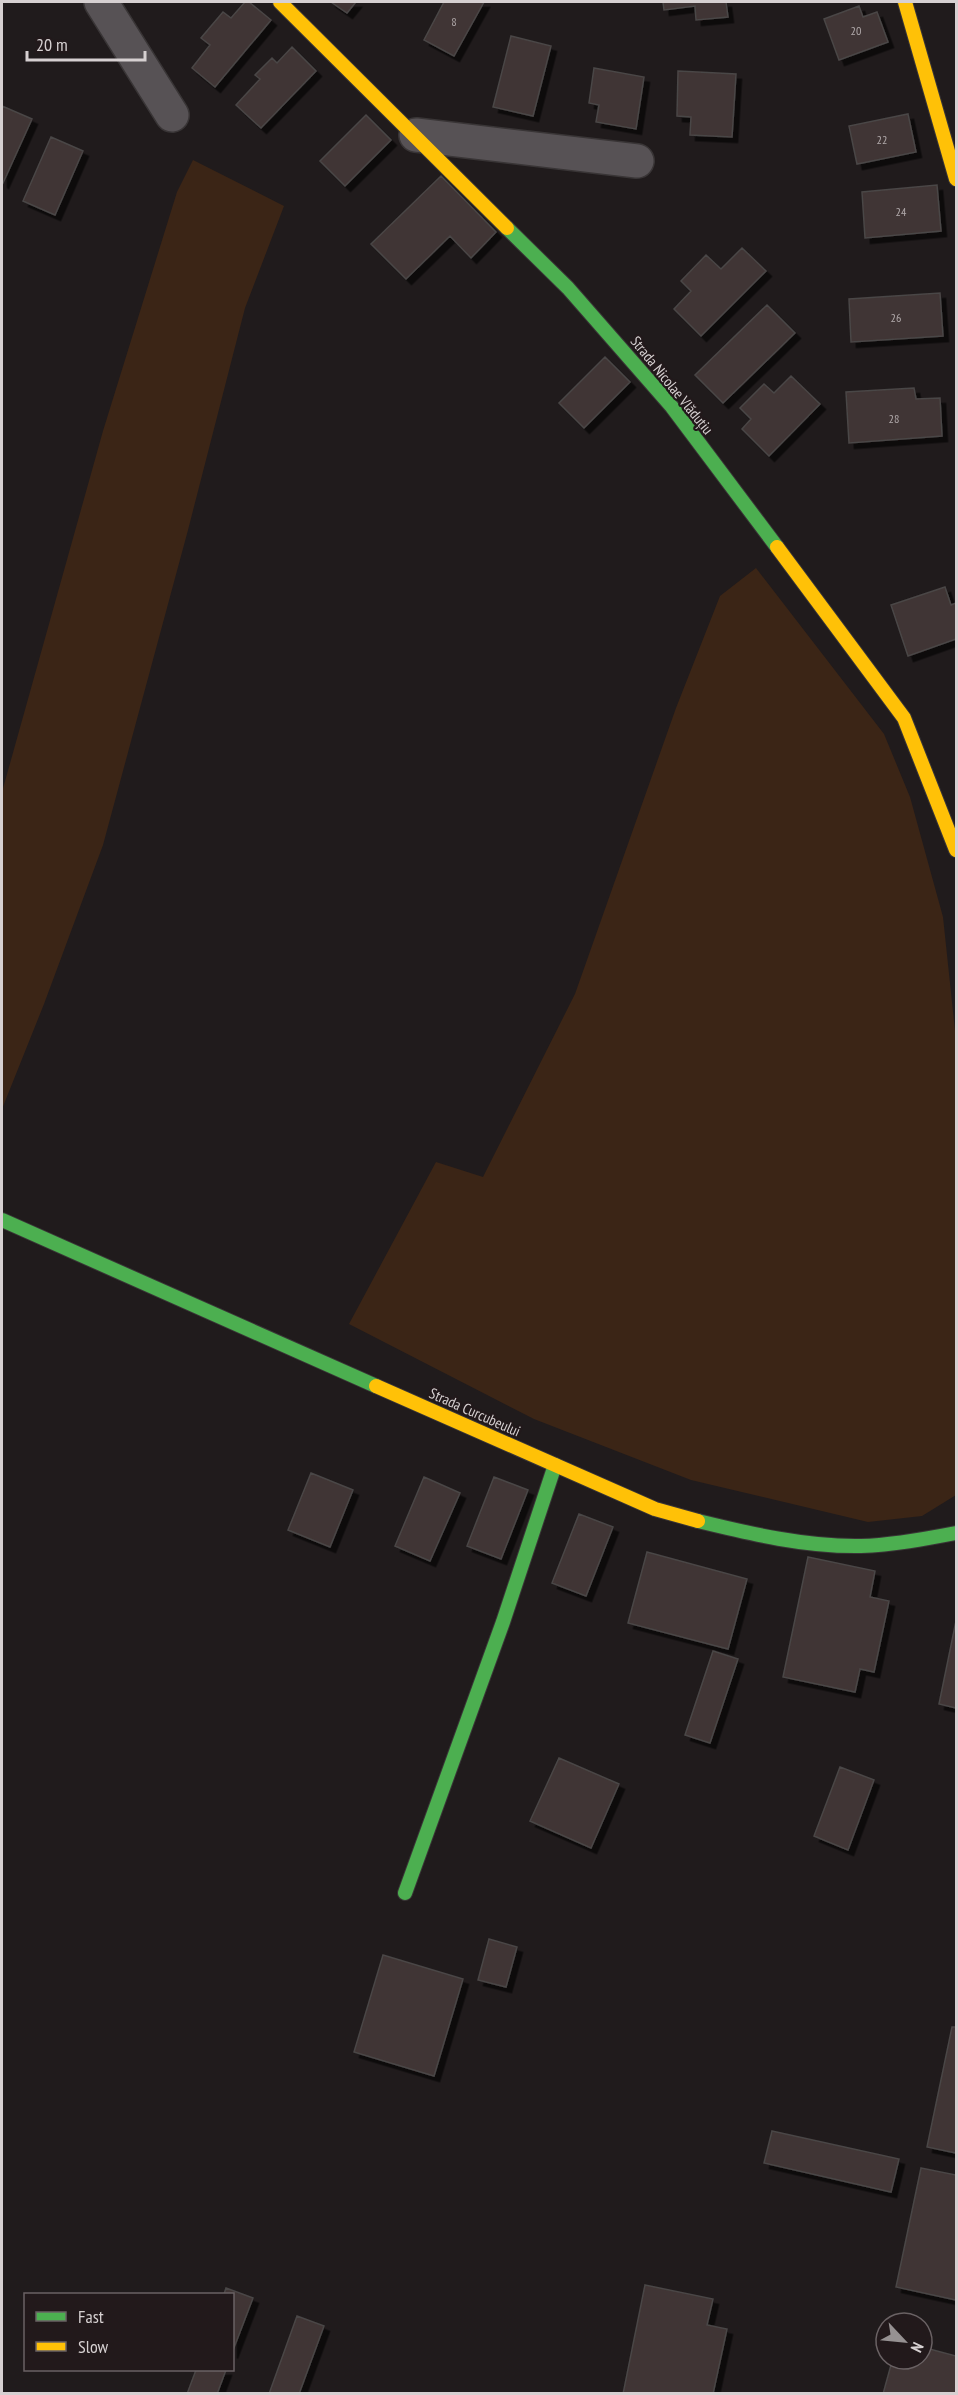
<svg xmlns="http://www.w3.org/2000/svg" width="958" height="2395" viewBox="0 0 958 2395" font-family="'PT Sans Narrow',sans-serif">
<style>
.green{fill:#3b2516}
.building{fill:#403534;stroke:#4a4646;stroke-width:1.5;filter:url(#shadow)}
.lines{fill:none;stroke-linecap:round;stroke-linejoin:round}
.street-casing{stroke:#393536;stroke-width:36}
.fast-casing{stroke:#393536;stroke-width:16}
.slow-casing{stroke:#393536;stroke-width:16}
.street{stroke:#575255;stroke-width:33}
.fast{stroke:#4caf50;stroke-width:14}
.slow{stroke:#ffc107;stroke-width:14}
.labels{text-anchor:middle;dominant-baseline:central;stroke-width:4.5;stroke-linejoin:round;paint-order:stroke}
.number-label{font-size:12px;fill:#b0a9aa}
.street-label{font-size:15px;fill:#d6d0d1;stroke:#22191b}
</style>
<defs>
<filter id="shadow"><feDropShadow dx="5.5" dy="5.5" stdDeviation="0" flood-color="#0009"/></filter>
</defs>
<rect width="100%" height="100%" fill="#201b1c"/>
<path class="green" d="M193,160L284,206L245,308L188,530L103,845L44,1004L2,1109V792L103,431L177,192Z
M756,568L884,734L910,797L943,917L956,1040V1495L922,1516L868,1522L691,1480L534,1419L349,1324L436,1162L483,1177L575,994L676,708L720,596Z"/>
<path class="building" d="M245,2H249L271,20L215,87L192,68L210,45L201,38L223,12L231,18Z
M331,2H356L347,13Z
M444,2H484L454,56L424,40Z
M663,2H726L728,17L696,20L695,6L664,10Z
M859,6L863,17L877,12L888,42L839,60L824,19Z
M511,36L551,46L533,116L493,107Z
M292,47L316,71L261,128L236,105L260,79L255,75L272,58L277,63Z
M594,68L644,77L636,129L596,122L599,105L589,103Z
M678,71L736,74L732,137L690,135L691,117L677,116Z
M2,106L32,119L3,183L2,182Z
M908,114L916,152L857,164L849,126Z
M366,115L391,140L345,186L320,161Z
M51,137L83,151L55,215L23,201Z
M441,176L496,232L471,258L450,236L406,279L371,244Z
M937,185L941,231L865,238L862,192Z
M742,248L766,271L701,336L674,309L691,291L681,281L706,255L721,269Z
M940,293L943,336L851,342L849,299Z
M767,305L795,333L723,403L695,375Z
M605,357L630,382L584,428L559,403Z
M791,376L820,404L769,456L742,429L751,419L740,408L764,384L774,393Z
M914,388L916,399L940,398L942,436L849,443L846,392Z
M945,587L951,605L956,603V639L908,656L891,605Z
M311,1473L353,1490L330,1547L288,1530Z
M424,1477L460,1493L430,1561L395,1546Z
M494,1477L528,1490L501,1559L467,1546Z
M579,1514L613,1527L586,1596L552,1583Z
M647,1552L747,1579L728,1649L628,1623Z
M808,1557L875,1571L870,1597L889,1601L874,1672L860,1669L855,1692L783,1677Z
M956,1621V1708L939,1704Z
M713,1651L738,1659L710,1743L685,1735Z
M559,1758L619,1784L591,1848L530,1821Z
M840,1767L874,1780L848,1850L814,1836Z
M489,1939L517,1947L506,1987L478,1980Z
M383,1955L463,1979L434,2076L354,2052Z
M952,2027H956V2153L927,2147Z
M772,2131L899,2159L891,2192L764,2163Z
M921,2168L956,2175V2300L896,2287Z
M645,2285L713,2299L707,2325L727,2329L713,2394H623Z
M226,2288L253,2298L232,2353V2294H224Z
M297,2316L324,2326L299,2394H269Z
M922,2347L956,2356V2394H883L891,2365L908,2369L911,2359H922Z
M196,2370H226L217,2394H187Z"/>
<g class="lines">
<g class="street-casing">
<path id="street" d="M101,2L172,115
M416,135L637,161"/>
</g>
<g class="fast-casing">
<path id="fast" d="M507,228L568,288L672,407L777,547
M2,1220L376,1386
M698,1521C751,1534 806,1547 861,1546C893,1545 925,1539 956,1533
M405,1893L503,1622L555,1465"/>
</g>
<g class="slow-casing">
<path id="slow" d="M280,2L507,228
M905,2L956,179
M777,547L904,718L956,850
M376,1386L655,1509L698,1521"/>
</g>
<use href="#street" class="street"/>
<use href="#fast" class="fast"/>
<use href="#slow" class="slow"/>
</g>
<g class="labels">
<g class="number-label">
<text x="454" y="21">8</text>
<text x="856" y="30">20</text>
<text x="882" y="139">22</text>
<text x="901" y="211">24</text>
<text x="896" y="317">26</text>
<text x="894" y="418">28</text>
</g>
<g class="street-label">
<text transform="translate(672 385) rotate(51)">Strada Nicolae Vlăduțiu</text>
<text transform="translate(475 1412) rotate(24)">Strada Curcubeului</text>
</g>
</g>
<rect width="958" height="2395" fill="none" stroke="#d6d0d1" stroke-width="6"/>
<rect x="24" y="2293" width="210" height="78" fill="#22191b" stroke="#6a6264" stroke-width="1.5"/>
<rect x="36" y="2312" width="30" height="9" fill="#4caf50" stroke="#6a6264" stroke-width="1.5"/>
<text x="78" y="2323" font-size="18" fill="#d6d0d1">Fast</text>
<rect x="36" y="2342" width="30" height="9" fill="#ffc107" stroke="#6a6264" stroke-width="1.5"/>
<text x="78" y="2353" font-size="18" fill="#d6d0d1">Slow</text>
<g transform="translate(904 2341) rotate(116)"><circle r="28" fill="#22191b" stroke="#6a6264" stroke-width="1.5"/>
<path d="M0-4.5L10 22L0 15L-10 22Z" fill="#969192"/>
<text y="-9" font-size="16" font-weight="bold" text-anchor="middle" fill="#d6d0d1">N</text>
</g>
<path d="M27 51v9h118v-9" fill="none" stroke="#d6d0d1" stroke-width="3"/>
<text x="36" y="51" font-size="18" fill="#d6d0d1" stroke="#22191b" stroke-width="4.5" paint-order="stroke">20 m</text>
</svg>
